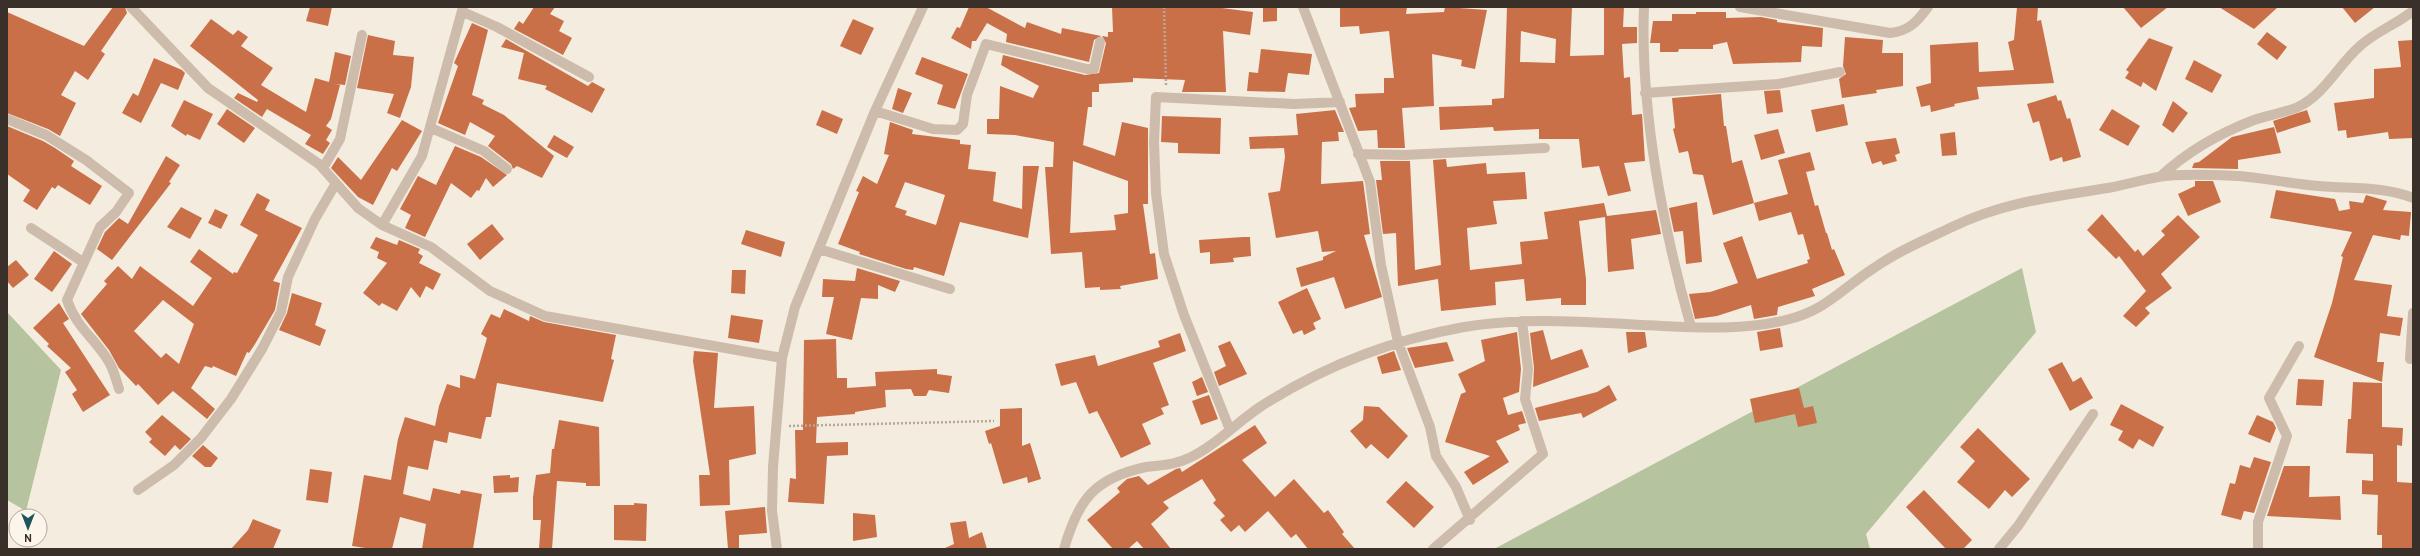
<svg xmlns="http://www.w3.org/2000/svg" width="2420" height="556" viewBox="0 0 2420 556" font-family="Overpass,sans-serif">
<style>
.green{fill:#b5c49f}
.building{fill:#c97048;fill-rule:evenodd}
.lines{fill:none;stroke-linecap:round;stroke-linejoin:round}
.path{stroke:#b9a795;stroke-width:2.5;stroke-dasharray:2 2;stroke-linecap:butt}
.minor{stroke:#cdbcab;stroke-width:10}
</style>
<rect width="100%" height="100%" fill="#f4ecdf"/>
<path class="green" d="M2022,268L2036,332L1866,534L1870,549H1494Z
M7,312L61,370L26,511L7,500Z"/>
<path class="building" d="M113,7H125L127,13L101,51L105,54L88,80L75,71L61,95L76,103L60,136L48,129L7,113V12L84,46Z
M310,7H332L328,26L306,21Z
M534,7H555L550,14L564,21L559,31L572,38L563,55L514,29L519,21L523,24Z
M969,7H986L1025,28L1027,22L1061,34L1062,28L1101,36L1094,40L1089,62L1006,42L1007,34L987,23L976,41H972L971,49L951,38L957,27L960,28Z
M1112,7H1214L1253,12L1250,35L1223,31L1226,92H1182L1185,80L1133,78V82L1099,84V92H1092V107H1088L1083,145L1115,156L1122,122L1148,128V204H1143L1150,254L1155,253L1158,279L1120,286L1121,289L1100,290V287L1085,288L1082,252L1051,254L1045,167H1053L1054,142L1015,135L987,134V119H999L1000,86L1033,98L1039,86L1001,65L1003,55L1085,75L1099,73L1106,43L1102,36L1108,37V32H1113ZM1073,161L1128,181V213L1114,215L1116,230L1070,233Z
M1263,7H1277V21L1263,22Z
M1340,7H1407L1406,14L1444,12L1445,7L1487,10L1475,69L1461,66L1462,60L1432,54L1434,106L1402,108L1405,148H1378L1377,130L1358,131L1349,108L1356,107L1355,94L1384,93V78H1394L1389,31L1360,34L1359,26L1340,27Z
M1507,7H1572L1570,56L1604,55V7H1624L1623,27H1637V43L1622,44L1624,78L1630,77L1632,115L1642,114L1645,161L1624,163L1631,191L1608,196L1599,166L1582,168L1579,139H1539V129L1494,131L1493,127L1440,130L1439,107L1492,105V99L1504,98ZM1521,31L1556,39L1555,63L1520,62Z
M2017,7H2038L2037,21L2041,20L2054,83L1977,87L1979,99L1954,104L1955,106L1931,112L1930,105L1921,107L1916,87L1931,83L1930,45L1978,42L1979,72L2014,70L2008,42L2014,40Z
M2123,7H2168L2141,28Z
M2219,7H2278L2254,29Z
M2342,7H2375L2355,23Z
M1696,12H1726V18L1761,17L1777,20V22L1823,28L1822,47L1802,46L1801,62L1733,64L1727,42L1713,45V49H1679L1678,52H1660V43H1650L1653,21H1672V14H1696Z
M211,19L233,35L238,30L248,37L241,46L273,68L261,85L306,112L315,78L329,82L335,52L351,56L345,85L335,84L340,85L331,119L326,126L332,130L326,140L330,143L323,154L305,144L311,135L267,109L262,117L234,98L238,93L257,102L258,100L190,46Z
M853,19L874,28L861,55L840,46Z
M472,23L488,30L472,95L484,100L482,104L504,115L554,156L542,178L517,166L513,169L511,164L488,146L495,136L470,122L465,135L438,123L458,66L454,63Z
M2267,32L2287,47L2277,60L2257,44Z
M368,35L395,41L393,55L414,57L411,87L400,118L387,113L394,94L357,88Z
M1845,37L1883,40L1882,53H1903V86L1876,90L1877,93L1842,98L1839,79L1846,74L1843,66Z
M2149,38L2173,47L2156,91L2143,82L2141,87L2125,78L2129,72L2126,70Z
M506,39L588,86L592,82L605,89L592,113L545,89L547,86L518,79L524,53L501,47Z
M2413,40V138L2389,139L2388,132L2347,138L2346,130L2338,131L2334,103L2374,98V69L2401,67L2398,41Z
M1261,49L1312,54L1309,75L1288,73L1285,92L1247,91L1249,72L1258,73Z
M922,57L968,74L955,109L937,104L943,85L915,74Z
M154,58L182,70L185,73L178,90L161,83L141,123L122,113L133,93L138,96Z
M2194,60L2222,75L2212,93L2185,79Z
M898,88L912,93L903,113L892,109Z
M1780,90L1783,112L1767,114L1764,91Z
M1721,94L1724,126H1726L1732,163L1742,160L1754,203L1713,215L1703,175L1693,174L1688,151L1679,153L1673,129L1675,128L1672,98Z
M2056,95L2058,101L2061,100L2067,119L2070,118L2081,157L2063,162L2062,157L2050,161L2039,121L2033,123L2027,104Z
M184,100L213,114L200,140L187,134L186,136L171,126Z
M2173,101L2188,113L2173,133L2162,125Z
M1844,104L1848,125L1816,132L1811,110Z
M227,109L255,128L244,143L217,124Z
M2112,109L2140,126L2128,146L2099,130Z
M822,110L843,119L837,134L816,125Z
M1335,110L1344,132H1338L1339,141L1322,142L1321,184L1363,181L1370,234L1364,235L1382,297L1345,309L1334,277L1301,287L1296,268L1323,260V257L1336,251L1322,252L1318,231L1276,238L1268,193L1280,191L1285,157L1284,148L1250,149L1249,137L1298,135L1296,114Z
M2307,110L2311,122L2277,133L2273,121Z
M1162,116L1221,118L1220,154L1178,153V143L1161,142Z
M402,120L422,131L397,171L392,168L373,205L358,197L331,168L338,157L361,180Z
M890,122L913,130L912,134L960,140V144L971,145L968,169L996,172L993,201L1022,209L1023,166H1039L1028,238L960,222L944,276L914,267L913,270L906,269L859,254L860,252L838,244L859,192L856,191L863,176L877,184L889,155L884,154ZM905,182L945,195L936,225L905,215L907,211L895,207Z
M7,126L43,141L55,148L74,161L71,166L102,186L90,205L58,185L55,189L52,187L37,210L23,201L30,190L7,174Z
M2274,127L2281,153L2238,160V169L2192,168L2194,163L2199,162L2232,137Z
M1778,129L1785,153L1761,160L1754,135Z
M1955,132L1957,155L1942,156L1940,134Z
M554,135L574,147L567,158L547,147Z
M1896,138L1900,153L1895,155L1897,161L1883,165L1881,161L1872,164L1865,142Z
M455,146L481,157L507,175L493,187L486,178L479,191L477,190L471,198L451,183L425,237L405,228L411,215L400,209L418,176L436,185Z
M1810,152L1815,170L1806,172L1815,206L1818,205L1826,233H1827L1832,250L1834,249L1845,275L1812,289L1815,296L1778,307L1777,315L1754,319L1751,305L1717,316L1695,319L1689,294L1710,292L1738,283L1723,243L1742,236L1757,279L1808,263L1807,260L1810,259L1803,234L1798,235L1791,212L1759,221L1754,203L1788,194L1778,160Z
M166,156L180,165L169,182L171,183L112,260L97,249L105,232L119,218L128,224Z
M1446,159L1447,167L1486,163L1487,174L1525,172L1527,199L1493,201L1497,224L1467,228L1470,270L1522,264L1520,242L1548,239L1544,212L1604,203L1607,216L1656,210L1661,234L1631,239L1634,269L1608,272L1605,217L1579,221L1586,279V305H1561V298L1526,301L1524,279L1495,282L1496,305L1441,311L1438,279L1398,286L1396,233L1383,234L1376,180H1382L1380,161H1410L1415,270L1441,265L1433,160Z
M2195,181H2213L2221,202L2188,216L2178,194L2195,186Z
M2276,190L2335,199L2339,211L2350,209L2349,201L2363,203L2366,195L2387,201L2383,210L2411,212L2409,236L2401,235L2400,240L2373,235L2354,280L2392,285L2387,316L2403,318L2400,336L2380,333L2377,362H2384L2382,382L2314,357L2332,303L2343,257L2341,256L2352,232L2270,218Z
M257,193L270,200L265,210L302,228L273,281L280,283L275,310L255,344L249,353L247,352L236,376L213,366L212,368L205,366L191,388L215,409L207,419L173,391L158,405L138,384L136,386L119,368L109,350L81,314L107,284L104,281L118,266L132,279L140,266L193,306L212,278L190,262L199,249L233,274L234,272L237,273L258,235L240,225ZM163,300L194,324L179,364L166,353L161,358L134,331Z
M1697,202L1702,262L1686,264L1683,231L1674,232L1669,208Z
M181,207L202,218L190,239L167,227Z
M215,209L228,215L221,229L208,223Z
M2102,214L2135,252L2138,249L2143,256L2165,235L2161,231L2178,215L2200,237L2161,274L2172,288L2145,308L2150,313L2136,327L2123,316L2146,291L2119,256L2116,259L2087,230Z
M492,224L504,239L480,260L467,244Z
M746,230L785,242L781,257L741,244Z
M376,237L397,245L399,240L420,249L418,253L423,256L419,263L441,274L433,290L426,286L420,298L411,287L397,311L382,303L379,306L363,293L387,263L377,258L379,252L370,248Z
M1243,237H1250L1251,256L1233,258L1234,262L1210,264V252L1200,253L1199,240Z
M54,251L72,264L52,292L34,279Z
M16,260L29,275L13,288L7,281V267Z
M857,268L900,281L895,292L878,285V299L861,298L852,340L826,334L834,297H822L823,279L855,281Z
M732,270H746L745,294L731,293Z
M1307,288L1321,319L1313,323L1316,329L1304,335L1302,330L1293,334L1278,302Z
M292,293L322,303L315,325L326,330L320,346L279,330L287,313Z
M59,303L69,319L63,323L110,395L83,412L72,394L77,390L65,372L71,368L47,346L49,344L33,328Z
M504,309L529,321L530,316L544,322L616,335L611,359L614,360L603,402L497,383L491,417H486L481,439L449,432L447,443L434,440L428,470L408,466L403,494L430,501L433,488L460,494L461,490L482,494L473,549H422L426,524L400,517L392,549H372L352,546L364,475L391,480L398,439L405,417L435,426L439,406L447,384L460,388V375L475,379L487,338L481,334L491,314L500,318Z
M731,315L763,320L759,343L728,338Z
M1780,328L1783,347L1760,351L1757,332Z
M1543,330L1551,360L1582,349L1589,367L1533,387L1534,368L1530,333Z
M1517,332L1521,369L1519,392L1503,398L1508,415L1522,411L1526,423L1518,425L1520,430L1496,441L1509,462L1473,485L1464,472L1490,456L1445,442L1461,394L1466,392L1458,374L1485,361L1481,340Z
M1626,332H1645L1647,347L1628,353Z
M1180,333L1186,351L1153,363L1169,405L1161,408L1164,414L1142,424L1151,444L1121,458L1097,411L1089,414L1076,382L1061,386L1055,364L1095,355L1098,366L1160,347L1158,341Z
M836,339L837,378H847V388L876,386L875,372L937,369V374L952,376L949,393L929,390L926,396H914L911,389L885,390L886,407L855,412V414L817,417L816,443L848,442V455L827,456L824,504L788,502L790,478L796,479L795,430H803L804,340Z
M1230,341L1247,374L1219,386L1214,372L1226,366L1218,346Z
M1447,342L1454,361L1415,368L1407,348Z
M694,351L718,353L714,408L754,406L756,454L729,460L730,505L700,506L699,475H710L693,361Z
M1394,351L1401,370L1382,374L1377,357Z
M2062,362L2073,382L2081,377L2093,398L2070,411L2048,369Z
M1202,377L1208,392L1197,396L1192,382Z
M2298,379L2324,380L2322,406L2296,405Z
M2353,382L2382,383V427L2403,428L2402,446L2397,445V482L2413,483V549H2382V535H2377L2378,495L2362,494V480L2373,481V454L2346,453L2348,419H2351Z
M1609,385L1617,400L1583,418L1581,413L1539,421L1535,408L1597,392Z
M1799,388L1804,408L1813,406L1817,423L1798,427L1795,414L1755,423L1750,399Z
M1209,395L1218,419L1201,425L1192,401Z
M2121,404L2164,427L2153,447L2139,439L2133,449L2118,440L2123,431L2110,425Z
M1364,406L1379,407L1408,436L1388,459L1371,444L1366,449L1350,431L1363,420Z
M1022,408V446L1030,443L1041,479L1028,483L1027,477L1003,484L991,443L989,444L985,431L1000,426V409Z
M162,415L191,439L180,450L175,445L165,456L149,442L152,439L145,432Z
M2257,415L2273,422L2276,428L2270,443L2248,434Z
M559,420L599,427L600,486H586V483L557,481L552,549H539L541,520H533V497L536,475L550,473L552,449H554Z
M1255,425L1267,443L1242,460L1275,497L1294,479L1324,513L1328,510L1344,532L1342,534L1355,549H1308L1296,534L1291,538L1268,511L1245,532L1239,525L1231,532L1220,520L1225,516L1213,503L1216,500L1202,479L1163,502L1169,508L1151,524L1171,549H1144L1137,541L1128,549H1113L1087,520L1120,492L1117,488L1127,479L1139,476L1148,485L1176,469L1180,468L1182,472Z
M1978,428L2030,479L2012,497L2005,490L1989,509L1957,482L1975,461L1960,447Z
M203,445L218,458L211,467H205L192,456Z
M2254,457L2271,462L2254,513L2244,511L2241,520L2221,515L2230,483L2235,484L2240,465L2250,468Z
M2284,466H2310L2309,497L2340,496L2341,520L2267,516Z
M310,469L332,472L328,503L306,500Z
M510,475V478L519,477L518,492L494,493L493,476Z
M1406,481L1434,507L1414,528L1386,502Z
M1924,490L1972,540L1963,549H1946L1906,507Z
M634,503L647,504L646,541L614,540V505H634Z
M765,507L767,533L739,535V549H728L725,511Z
M853,513L875,515L877,537L853,541Z
M253,519L281,530L273,549H231L248,530Z
M966,521L969,538L982,532L987,549H943L954,544L950,523Z"/>
<g class="lines">
<path class="path" d="M1164,7L1166,85
M789,426L994,421"/>
<path class="minor" d="M131,7L208,88L319,164L358,208L382,225L431,247L490,291L545,316L782,358
M1303,7L1370,182L1381,265L1398,342L1430,427L1436,456L1456,487L1470,520
M1644,7C1640,110 1663,228 1691,327
M1740,7L1890,33C1909,31 1917,22 1928,7
M463,12L497,27L589,77
M1645,93L1778,84L1840,72
M875,111L933,129L957,130L963,124L967,95L986,44L1087,69H1094L1100,42
M7,119L46,135L86,160L129,193L116,212L100,227L67,300C77,329 96,339 109,362C114,370 116,380 119,389
M431,128L484,151L507,169
M1358,154L1404,155L1545,148
M323,168L340,139L362,35
M2161,176C2188,151 2220,133 2254,120C2268,115 2284,113 2298,107C2325,94 2338,65 2360,46C2375,32 2397,24 2413,11
M382,225L422,156L463,7
M31,228L83,262
M819,249L950,289
M2410,359L2413,313
M1230,430L1184,315L1164,254L1156,193L1154,142L1156,97L1294,104L1340,102
M138,490L174,465L201,438L231,399L262,349L281,312L288,277L315,219L336,183
M777,549L772,511L773,467L782,358L795,307L875,111L923,7
M1064,549C1078,500 1094,478 1146,467C1161,465 1175,465 1189,458C1215,446 1236,423 1260,407C1322,367 1391,340 1464,327C1530,316 1596,323 1662,326C1703,328 1746,330 1786,320C1827,310 1841,289 1874,268C1898,251 1925,240 1952,227C2004,202 2052,197 2108,188C2125,185 2141,180 2158,177C2181,173 2215,175 2239,176C2265,178 2292,184 2319,186C2350,189 2384,186 2413,198
M1433,549L1543,454L1525,399L1528,369L1522,321
M1999,549L2018,526L2093,414
M2258,549V522L2287,436L2269,398L2299,346"/>
</g>
<rect width="2420" height="556" fill="none" stroke="#3a302a" stroke-width="16"/>
<g transform="translate(28 528) rotate(180)"><circle r="19" fill="#fbf5ec" stroke="#aea69e"/>
<path d="M0-3L7 15L0 10L-7 15Z" fill="#1e555d"/>
<text y="-6" font-size="11" font-weight="bold" text-anchor="middle" fill="#3a302a">N</text>
</g>
</svg>
